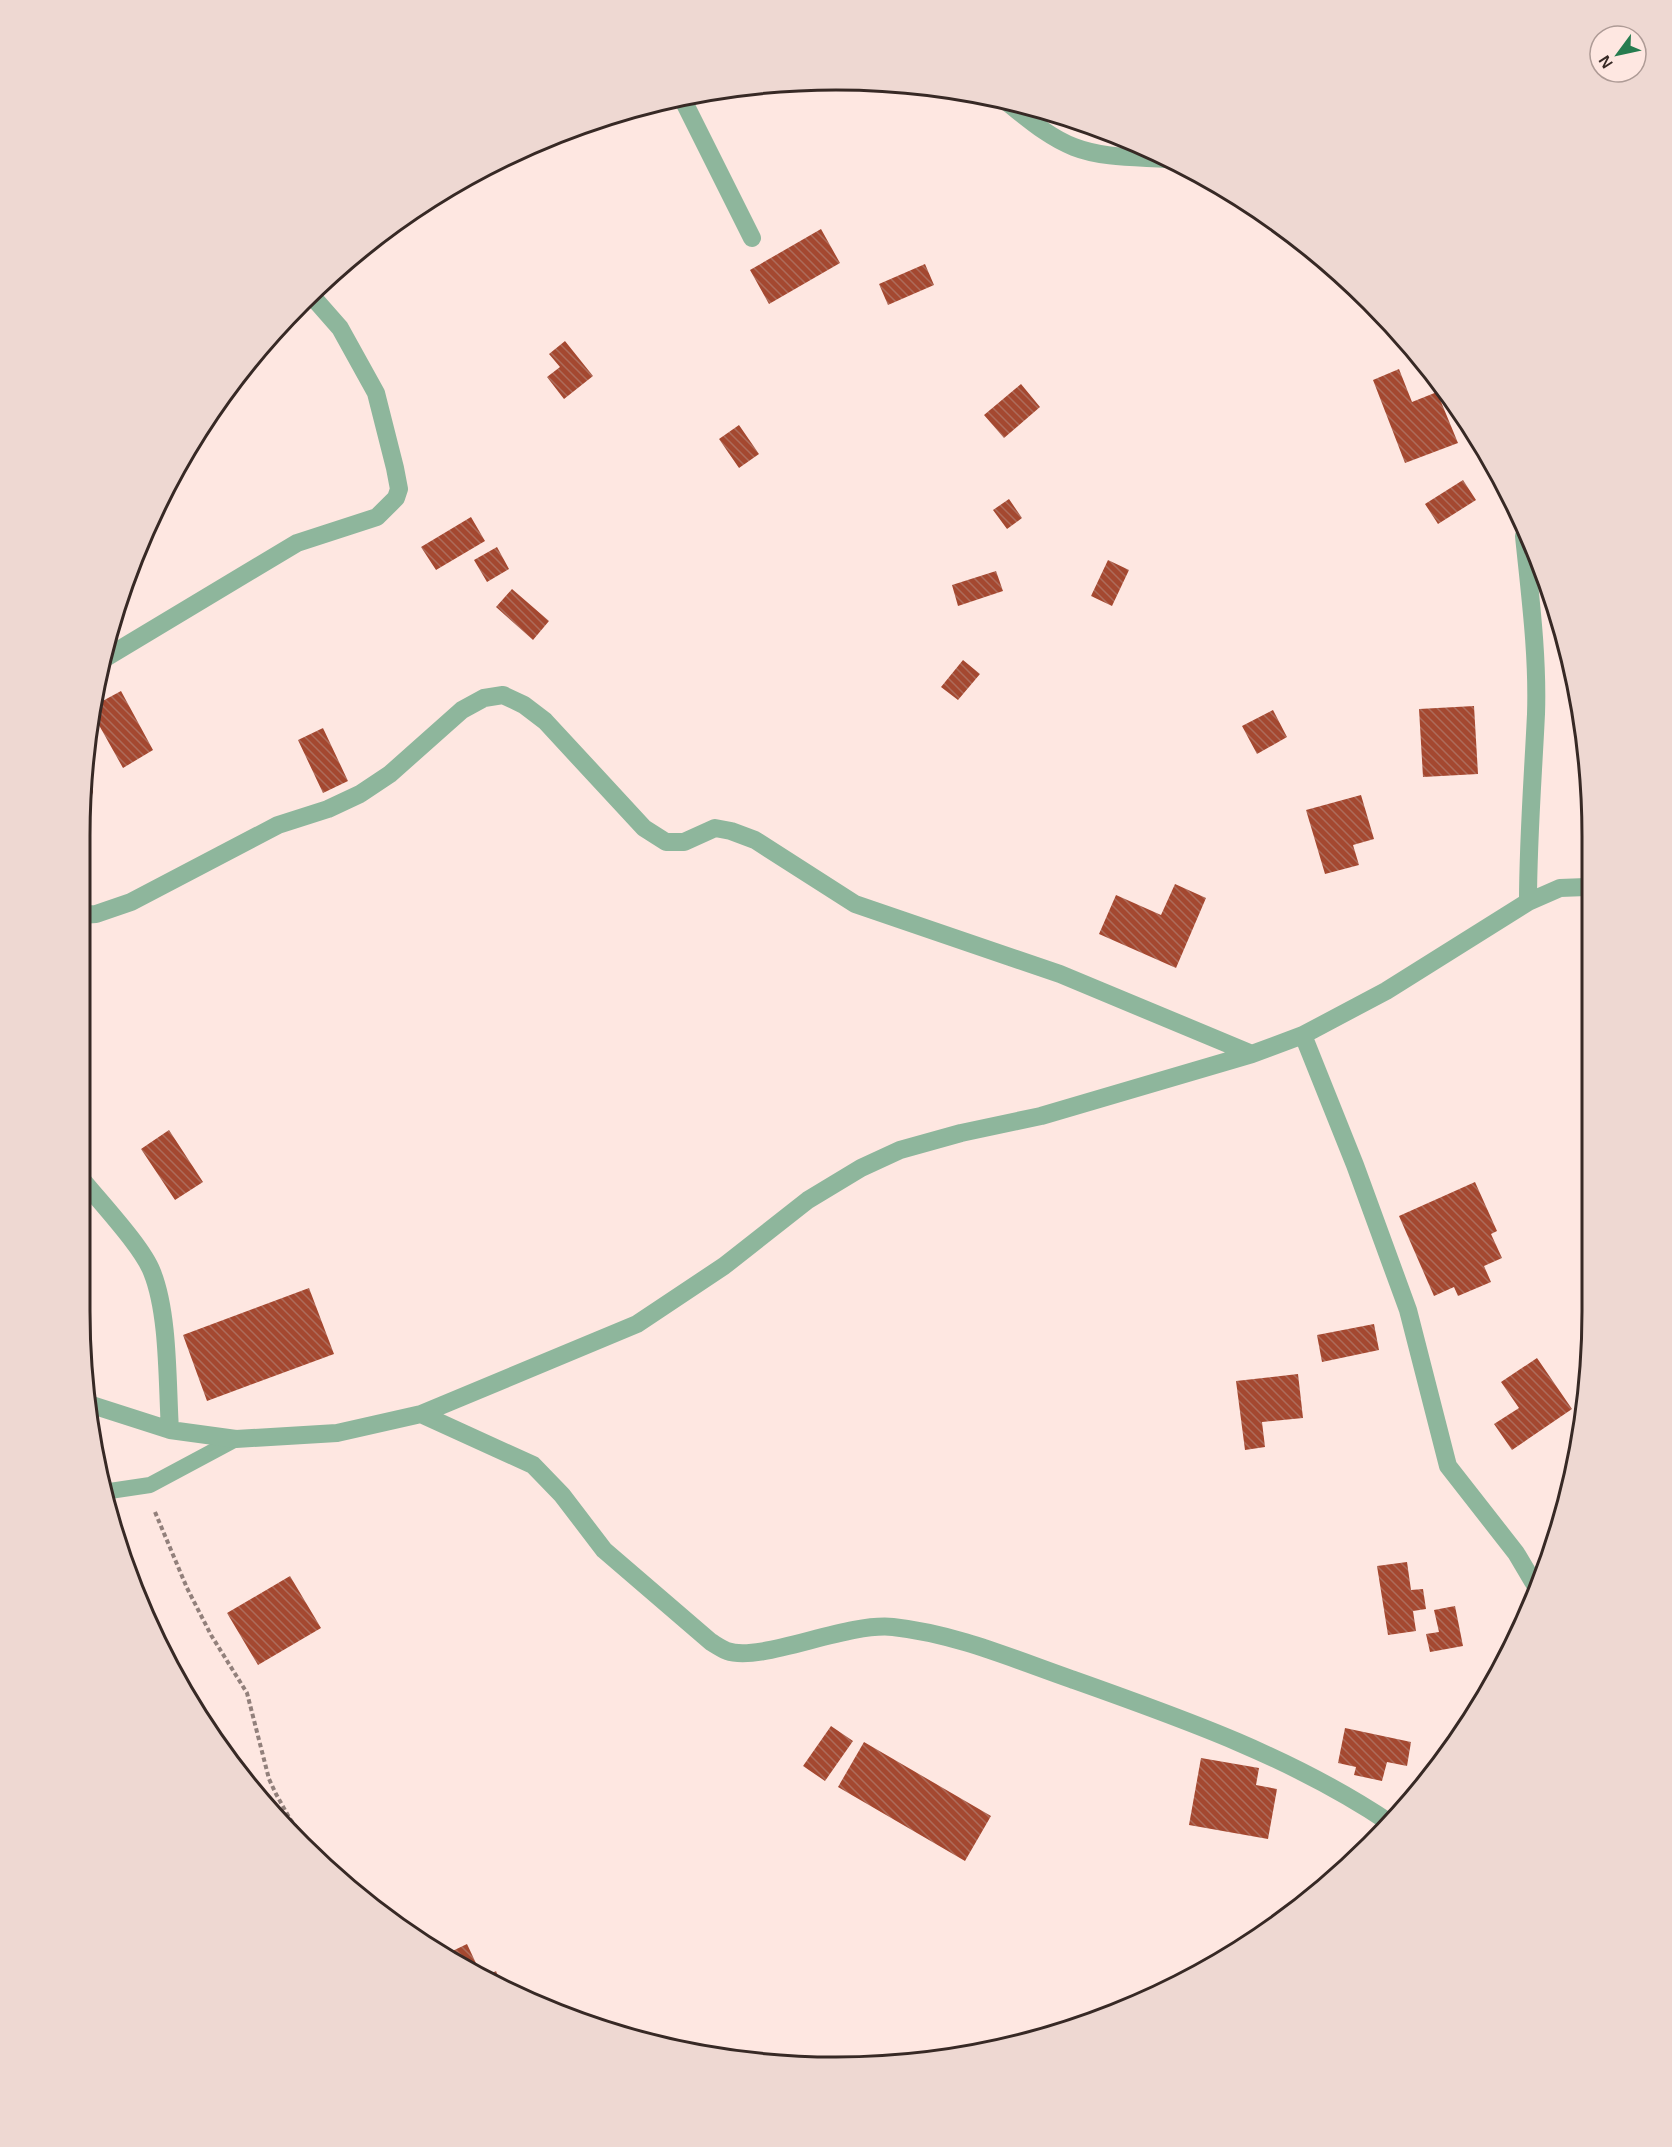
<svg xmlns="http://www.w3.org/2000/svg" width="1672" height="2147" viewBox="0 0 1672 2147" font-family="Arial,sans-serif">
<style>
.building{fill:url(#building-back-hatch)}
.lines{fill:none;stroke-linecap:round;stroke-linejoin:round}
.path{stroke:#92807b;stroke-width:4;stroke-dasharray:4.5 3;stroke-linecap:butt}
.service{stroke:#8eb69c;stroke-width:16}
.minor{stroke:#8eb69c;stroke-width:18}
.rim{fill:none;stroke:#372925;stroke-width:3}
</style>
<defs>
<pattern id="building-back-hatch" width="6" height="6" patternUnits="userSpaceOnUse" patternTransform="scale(1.5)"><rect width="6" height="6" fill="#a44830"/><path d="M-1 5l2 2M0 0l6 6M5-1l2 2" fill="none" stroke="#ad6c5b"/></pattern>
</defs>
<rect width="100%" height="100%" fill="#fee7e1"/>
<path class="building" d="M821,229L840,263L769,304L750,270Z
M925,264L934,285L888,305L879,284Z
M565,341L593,376L564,399L547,377L560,367L549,354Z
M1399,369L1412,402L1437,392L1458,443L1405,463L1373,380Z
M1021,384L1040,407L1004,438L984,415Z
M739,425L759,454L739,468L719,439Z
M1463,480L1476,500L1438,524L1425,504Z
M1009,499L1022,518L1007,529L993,510Z
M471,517L485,541L436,570L421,547Z
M497,547L509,569L487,582L474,560Z
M1108,560L1129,570L1112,606L1091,596Z
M996,571L1003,591L958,606L952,585Z
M512,589L549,621L533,640L496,607Z
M963,660L980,674L958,700L941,687Z
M121,691L153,750L123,768L95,718L97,704Z
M1474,706L1478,774L1423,777L1419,709Z
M1273,710L1287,737L1257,754L1242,726Z
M323,728L348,781L323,793L298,740Z
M84,771L92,780L93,792L91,798L81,807Z
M1361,795L1374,839L1353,845L1359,865L1325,874L1306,810Z
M1175,884L1206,898L1176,968L1099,934L1116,895L1161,915Z
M169,1130L203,1182L175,1200L141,1149Z
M1475,1182L1497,1231L1491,1234L1502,1258L1484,1266L1491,1282L1458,1296L1454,1287L1434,1296L1399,1216Z
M309,1288L334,1354L207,1401L183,1335Z
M1374,1324L1379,1350L1322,1362L1317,1335Z
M1537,1358L1572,1409L1512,1450L1494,1424L1519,1408L1501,1382Z
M1298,1374L1303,1418L1262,1422L1265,1447L1245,1450L1236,1381Z
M1407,1562L1411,1590L1423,1589L1426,1609L1413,1611L1416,1631L1388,1635L1377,1566Z
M290,1576L321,1628L258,1665L227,1613Z
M1455,1606L1463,1646L1430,1652L1426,1634L1439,1632L1434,1610Z
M831,1726L853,1741L825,1781L803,1766Z
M1345,1728L1411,1742L1407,1766L1387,1762L1382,1781L1354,1775L1356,1767L1338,1763Z
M864,1742L991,1816L965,1861L838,1787Z
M1201,1758L1259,1768L1256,1785L1277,1789L1268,1839L1189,1825Z
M467,1944L482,1976L458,1966L444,1955Z
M496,1971L502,1985L484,1977Z"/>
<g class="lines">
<path class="path" d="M155,1512L187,1588L211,1635L247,1693L269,1779L276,1794L290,1819L325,1865"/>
<path class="service" d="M103,1492L150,1485L236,1439"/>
<path class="minor" d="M681,96L752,238
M1004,100C1026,117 1048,137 1074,147C1102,158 1137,157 1166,159
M1524,536C1530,595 1538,655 1536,714C1533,777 1528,839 1528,902
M107,657L297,543L377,517L396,498L399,489L395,468L376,393L340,328L311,295
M81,915L96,914L131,902L278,825L328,809L360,794L390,774L462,710L484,698L503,695L524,705L545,721L644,828L666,842H684L715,828L731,831L755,840L855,904L1060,974L1252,1054
M1303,1035L1355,1165L1408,1310L1448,1466L1516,1553L1538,1590
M80,1177C99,1201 142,1246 152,1272C169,1314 167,1383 170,1430
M92,1405L170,1430L236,1439L337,1433L421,1414L637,1324L724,1266L808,1200L861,1168L900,1150L961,1133L1041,1116L1252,1054L1303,1035L1386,991L1528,902L1560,888L1586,887
M421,1414L533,1465L562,1495L604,1550L711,1642C716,1645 722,1649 727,1651C761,1663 846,1622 893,1627C956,1634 1011,1658 1071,1679C1181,1718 1292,1757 1390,1823"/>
</g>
<path d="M0 0H1672V2147H0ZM836 90H836A746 746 0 0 1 1582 836V1311A746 746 0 0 1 836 2057H836A746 746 0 0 1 90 1311V836A746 746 0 0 1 836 90Z" fill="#eed8d2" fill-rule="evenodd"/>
<path class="rim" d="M836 90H836A746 746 0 0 1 1582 836V1311A746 746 0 0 1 836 2057H836A746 746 0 0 1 90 1311V836A746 746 0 0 1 836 90Z"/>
<g transform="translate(1618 54) rotate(237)"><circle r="28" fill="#fee7e1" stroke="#ae9b96" stroke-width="1.5"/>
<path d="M0-4.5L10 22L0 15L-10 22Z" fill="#267c4f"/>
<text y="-9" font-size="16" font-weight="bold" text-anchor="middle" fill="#372925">N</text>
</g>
</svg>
